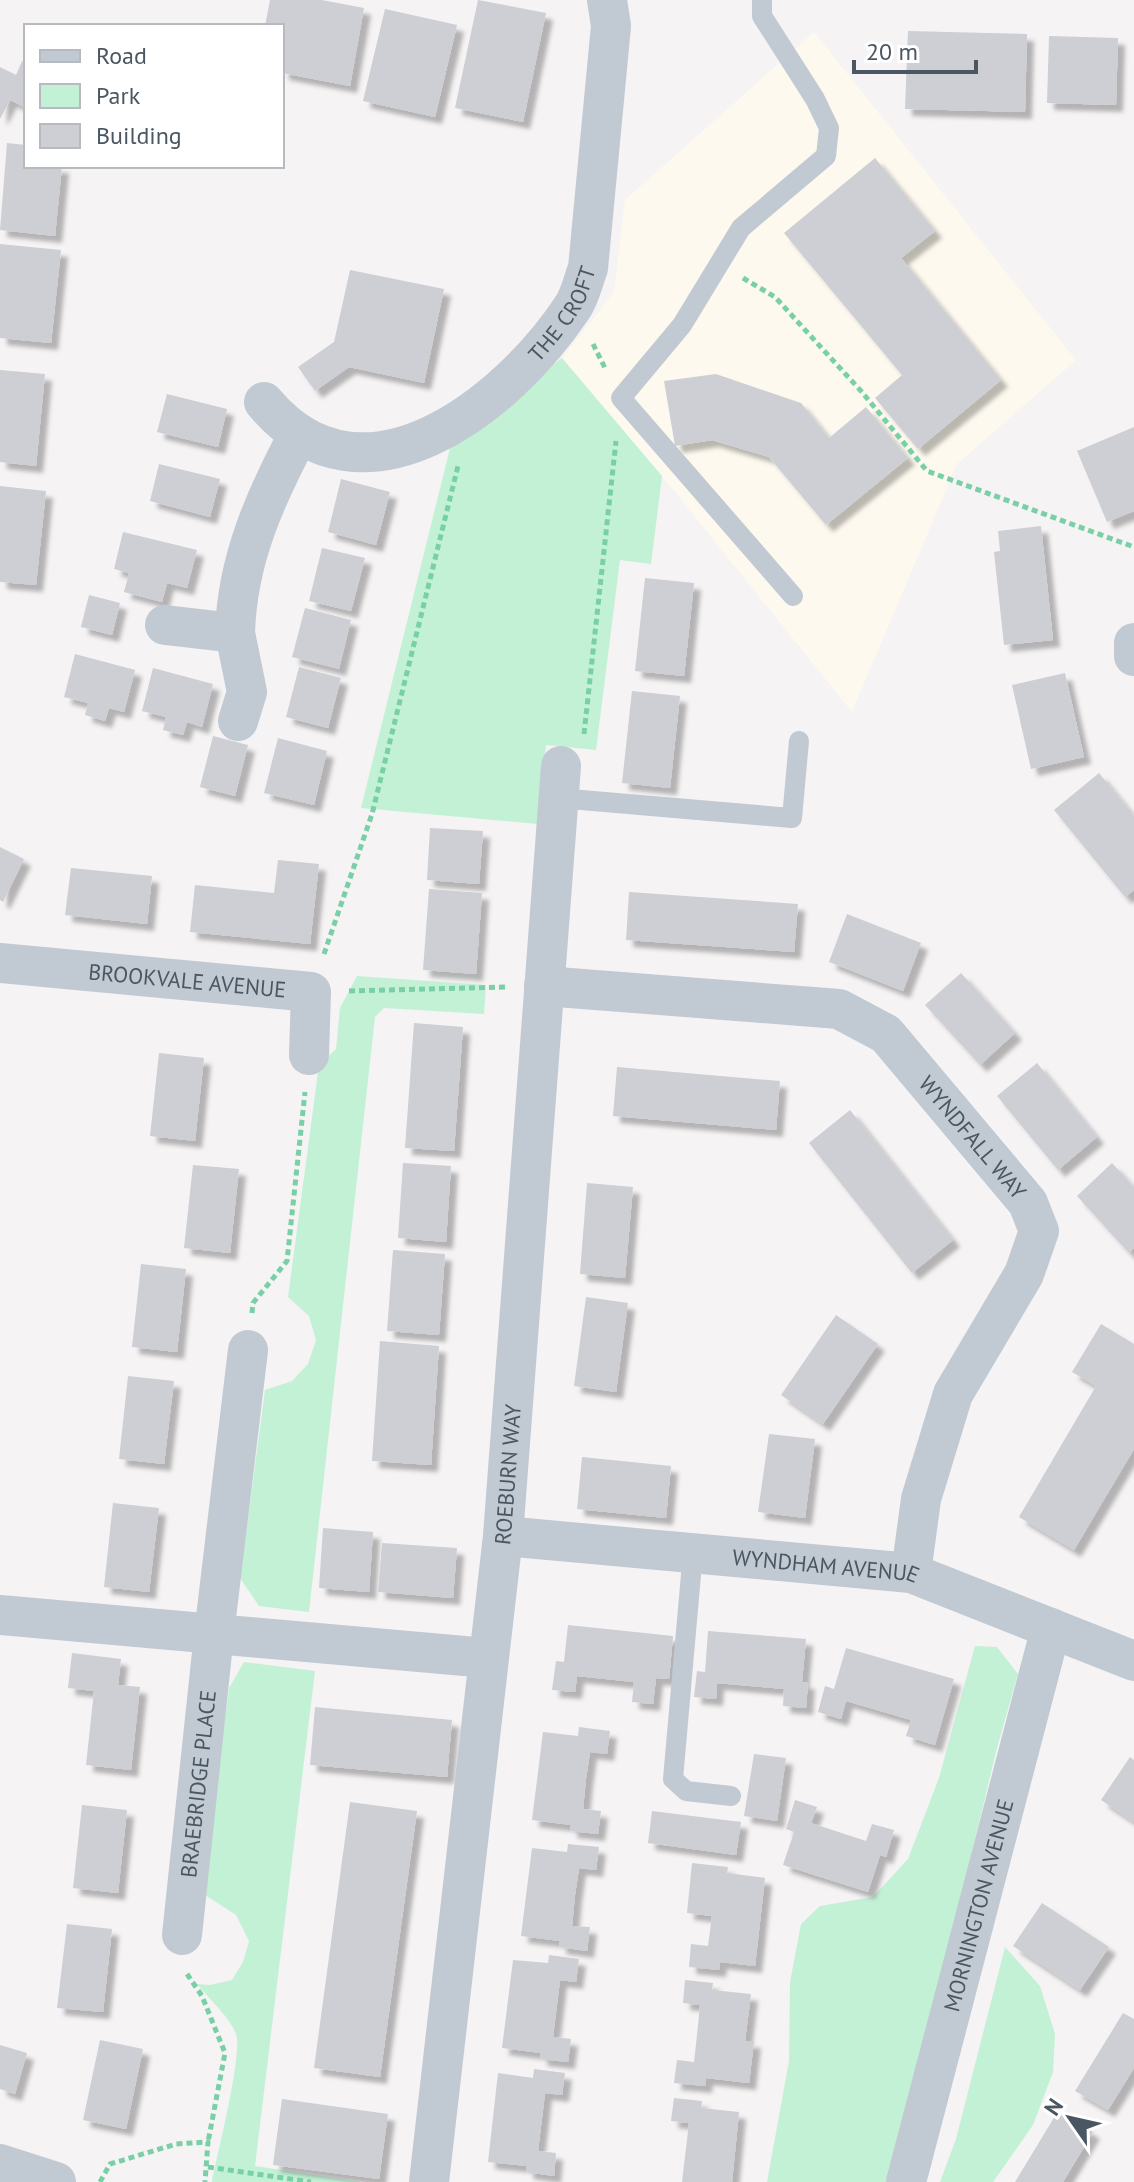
<svg xmlns="http://www.w3.org/2000/svg" width="1134" height="2182" viewBox="0 0 1134 2182" font-family="'PT Sans',sans-serif">
<style>
.commercial{fill:#fdf9ef}
.green{fill:#c3f1d5}
.building{fill:#cdcfd5;filter:url(#shadow)}
.lines{fill:none;stroke-linecap:round;stroke-linejoin:round}
.path{stroke:#7ad0a6;stroke-width:5;stroke-dasharray:6 4;stroke-linecap:butt}
.service{stroke:#c1cad2;stroke-width:20}
.minor{stroke:#c1cad2;stroke-width:40}
.labels{text-anchor:middle;dominant-baseline:central;stroke-width:8;stroke-linejoin:round;paint-order:stroke}
.street-label{font-size:22px;fill:#4a5661;stroke:#fff}
</style>
<defs>
<filter id="shadow"><feDropShadow dx="7" dy="7" stdDeviation="2" flood-color="#0004"/></filter>
</defs>
<rect width="100%" height="100%" fill="#f5f3f3"/>
<path class="commercial" d="M814,32L1076,360L957,464L852,712L662,476L562,358L614,292L625,200Z"/>
<path class="green" d="M562,358L662,476L651,564L620,560L596,750L546,745L538,824L361,808L452,440Z
M357,976L486,985L484,1014L384,1008L375,1017L309,1612L259,1606L240,1578L265,1390L292,1381L308,1364L316,1340L309,1316L288,1297L319,1065L336,1049L340,1008Z
M975,1646L997,1647L1018,1674L997,1748L900,2150L890,2182H767L789,2061L790,1982L801,1924L820,1906L873,1897L908,1859L939,1778Z
M244,1662L315,1671L255,2166L360,2182H212C217,2155 243,2054 236,2034C229,2016 209,1999 197,1984L210,1985L232,1980L243,1962L249,1941L236,1915L202,1893L229,1688Z
M1005,1947L1040,1986L1055,2034L1053,2072L1033,2125L993,2182H940L956,2139Z"/>
<path class="building" d="M270,0H322L364,8L350,86L282,73V26H265Z
M478,0L546,13L523,122L455,108Z
M385,9L457,25L435,117L363,101Z
M908,31L1027,34L1025,112L905,109Z
M1049,36L1118,38L1116,105L1047,103Z
M22,61L26,63V108L10,100L0,119V67L16,75Z
M7,143L26,145V166H62L55,236L0,230Z
M875,158L935,231L901,258L1001,380L918,449L875,398L902,375L784,233Z
M0,244L61,250L51,343L0,338Z
M350,270L444,289L424,383L349,367L315,391L298,367L334,342Z
M0,370L45,374L36,466L0,462Z
M716,374L801,403L829,438L866,407L908,458L826,525L769,457L712,440L675,446L664,381Z
M167,394L227,409L218,447L157,432Z
M1134,427V511L1107,522L1077,451Z
M159,464L220,479L210,517L150,501Z
M341,479L390,492L376,545L328,532Z
M0,486L46,491L36,585L0,582Z
M1041,526L1053,640L1004,645L994,552L1000,551L998,531Z
M123,532L197,550L187,588L167,583L162,602L124,592L129,573L114,569Z
M322,548L365,558L351,611L309,601Z
M645,578L694,583L684,676L635,671Z
M89,595L120,603L112,635L81,627Z
M305,608L351,620L339,669L292,657Z
M75,654L135,670L124,712L109,708L105,721L85,715L88,703L64,697Z
M299,667L341,678L328,728L286,717Z
M153,668L213,684L202,727L187,722L183,735L163,730L166,717L142,711Z
M1065,673L1084,757L1031,769L1012,685Z
M632,691L680,696L670,788L622,783Z
M213,736L248,745L235,796L200,787Z
M278,738L327,751L314,805L264,793Z
M1099,773L1134,816V890L1125,897L1054,810Z
M430,828L483,831L479,884L427,880Z
M0,847L24,859L3,902L0,900Z
M278,860L319,864L310,944L190,932L195,885L274,893Z
M71,868L152,876L147,924L65,915Z
M429,889L482,893L476,974L423,970Z
M629,892L798,904L794,952L626,940Z
M847,914L921,943L903,991L829,962Z
M961,973L1015,1033L980,1065L925,1005Z
M414,1023L463,1027L454,1151L405,1148Z
M159,1053L204,1058L195,1141L150,1136Z
M1037,1063L1097,1137L1058,1170L997,1096Z
M617,1067L780,1081L776,1130L613,1116Z
M850,1110L953,1240L912,1273L809,1143Z
M403,1163L451,1166L446,1242L398,1238Z
M1112,1163L1134,1187V1248L1129,1253L1077,1196Z
M193,1165L239,1169L230,1253L184,1248Z
M587,1183L633,1187L625,1278L580,1274Z
M393,1250L445,1254L439,1335L387,1331Z
M141,1264L186,1269L177,1352L132,1347Z
M586,1297L628,1303L616,1392L574,1386Z
M836,1315L878,1344L823,1424L781,1395Z
M1101,1324L1134,1344V1449L1074,1550L1019,1517L1096,1386L1072,1372Z
M380,1341L439,1346L431,1465L372,1461Z
M128,1376L174,1381L164,1464L119,1459Z
M769,1434L815,1439L805,1518L758,1512Z
M582,1457L671,1466L666,1518L577,1509Z
M113,1503L159,1508L149,1592L104,1587Z
M323,1528L373,1532L369,1592L319,1588Z
M382,1543L457,1548L453,1598L378,1592Z
M568,1625L673,1636L669,1679L656,1678L653,1704L632,1702L634,1682L577,1676L575,1692L552,1690L556,1661L564,1662Z
M708,1631L806,1639L802,1682H808L806,1708L783,1706L784,1689L717,1683L716,1699L694,1697L697,1671L705,1672Z
M846,1648L954,1679L935,1745L906,1736L911,1720L846,1701L841,1719L818,1712L825,1686L834,1689Z
M72,1653L121,1659L118,1685L140,1687L131,1770L86,1765L94,1691L68,1688Z
M315,1707L452,1720L447,1777L310,1765Z
M579,1727L610,1731L607,1754L590,1752L586,1779L583,1809L601,1811L598,1834L570,1831L571,1825L532,1820L543,1732L578,1736Z
M754,1754L786,1758L777,1821L744,1816Z
M1130,1757L1134,1760V1822L1101,1800Z
M795,1800L817,1807L811,1823L866,1841L872,1824L894,1830L886,1857L880,1855L868,1892L783,1865L794,1832L786,1829Z
M350,1802L417,1811L380,2077L314,2068Z
M82,1805L127,1810L118,1893L73,1888Z
M652,1811L741,1822L736,1855L648,1843Z
M568,1844L599,1847L596,1870L579,1868L575,1895L572,1926L590,1927L587,1951L559,1947L560,1941L521,1936L532,1848L567,1852Z
M692,1863L728,1867L727,1873L765,1878L755,1966L720,1962L719,1970L689,1967L691,1944L708,1946L712,1916L687,1913Z
M1042,1903L1109,1947L1080,1990L1013,1946Z
M67,1924L112,1929L103,2012L57,2008Z
M549,1955L579,1959L576,1982L560,1980L553,2037L571,2039L568,2062L540,2059L541,2053L502,2048L513,1960L548,1963Z
M685,1980L713,1983L712,1990L751,1994L745,2041H754L749,2083L706,2078L705,2086L674,2083L677,2060L694,2062L697,2035L700,2005L683,2003Z
M1123,2013L1134,2019V2068L1108,2110L1075,2091Z
M100,2040L143,2049L126,2129L83,2120Z
M0,2045L27,2053L15,2094L0,2089Z
M534,2069L565,2073L562,2095L545,2093L538,2151L556,2153L554,2176L526,2172L527,2166L488,2162L498,2073L533,2078Z
M674,2098L702,2101L701,2108L739,2112L732,2182H682L689,2123L671,2121Z
M282,2099L388,2114L379,2179L273,2165Z
M1058,2111L1093,2132L1063,2182H1015Z"/>
<g class="lines">
<path class="path" d="M743,278L775,297L861,391L927,471L1134,547
M593,344L605,368
M584,734L616,441
M324,954L372,814L458,466
M349,991L507,987
M252,1313L253,1303L287,1261L305,1092
M187,1974L202,1996L225,2053L208,2142
M208,2167L311,2182
M100,2182L110,2164L176,2144L208,2142L205,2182"/>
<path class="service" d="M762,0V16L815,99L829,128L826,156L741,228L682,325L621,398L793,596
M558,798L792,818L799,741
M693,1552L673,1779L686,1791L731,1796"/>
<g class="minor">
<path id="s1" d="M264,402C363,521 508,404 572,308C580,297 583,281 588,268L611,26L607,0"/>
<path d="M165,625L235,633L247,692L238,721"/>
<path d="M235,633C237,560 265,498 299,434"/>
<path d="M1134,643V656"/>
<path id="s2" d="M0,963L311,992L309,1055"/>
<path id="s3" d="M544,986L839,1009L886,1034L1028,1203L1039,1231L1024,1274L953,1394L921,1499L911,1573"/>
<path id="s4" d="M503,1536L911,1573L1134,1661"/>
<path d="M0,1615L487,1658"/>
<path id="s5" d="M182,1935L214,1634L248,1350"/>
<path d="M0,2164L56,2182"/>
<path id="s6" d="M429,2182L503,1536L561,766"/>
<path id="s7" d="M906,2182L1051,1628"/>
</g>
</g>
<g class="labels">
<g class="street-label">
<text stroke="none"><textPath href="#s1" startOffset="368">THE CROFT</textPath></text>
<text stroke="none"><textPath href="#s2" startOffset="188">BROOKVALE AVENUE</textPath></text>
<text stroke="none"><textPath href="#s3" startOffset="484">WYNDFALL WAY</textPath></text>
<text stroke="none"><textPath href="#s6" startOffset="712">ROEBURN WAY</textPath></text>
<text stroke="none"><textPath href="#s4" startOffset="324">WYNDHAM AVENUE</textPath></text>
<text stroke="none"><textPath href="#s5" startOffset="152">BRAEBRIDGE PLACE</textPath></text>
<text stroke="none"><textPath href="#s7" startOffset="286">MORNINGTON AVENUE</textPath></text>
</g>
</g>
<rect x="24" y="24" width="260" height="144" fill="#ffffff" stroke="#b7bbc0" stroke-width="2"/>
<rect x="40" y="50" width="40" height="12" fill="#c1cad2" stroke="#b7bbc0" stroke-width="2"/>
<text x="96" y="64" font-size="24" fill="#4a5661">Road</text>
<rect x="40" y="84" width="40" height="24" fill="#c3f1d5" stroke="#b7bbc0" stroke-width="2"/>
<text x="96" y="104" font-size="24" fill="#4a5661">Park</text>
<rect x="40" y="124" width="40" height="24" fill="#cdcfd5" stroke="#b7bbc0" stroke-width="2"/>
<text x="96" y="144" font-size="24" fill="#4a5661">Building</text>
<g transform="translate(1070 2118) rotate(304)" stroke="#ffffff" stroke-width="6" paint-order="stroke">
<path d="M0-6L14 30L0 20L-14 30Z" fill="#4a5661"/>
<text y="-12" font-size="22" font-weight="bold" text-anchor="middle" fill="#4a5661">N</text>
</g>
<path d="M854 60v12h122v-12" fill="none" stroke="#4a5661" stroke-width="4"/>
<text x="866" y="60" font-size="24" fill="#4a5661" stroke="#ffffff" stroke-width="6" paint-order="stroke">20 m</text>
</svg>
